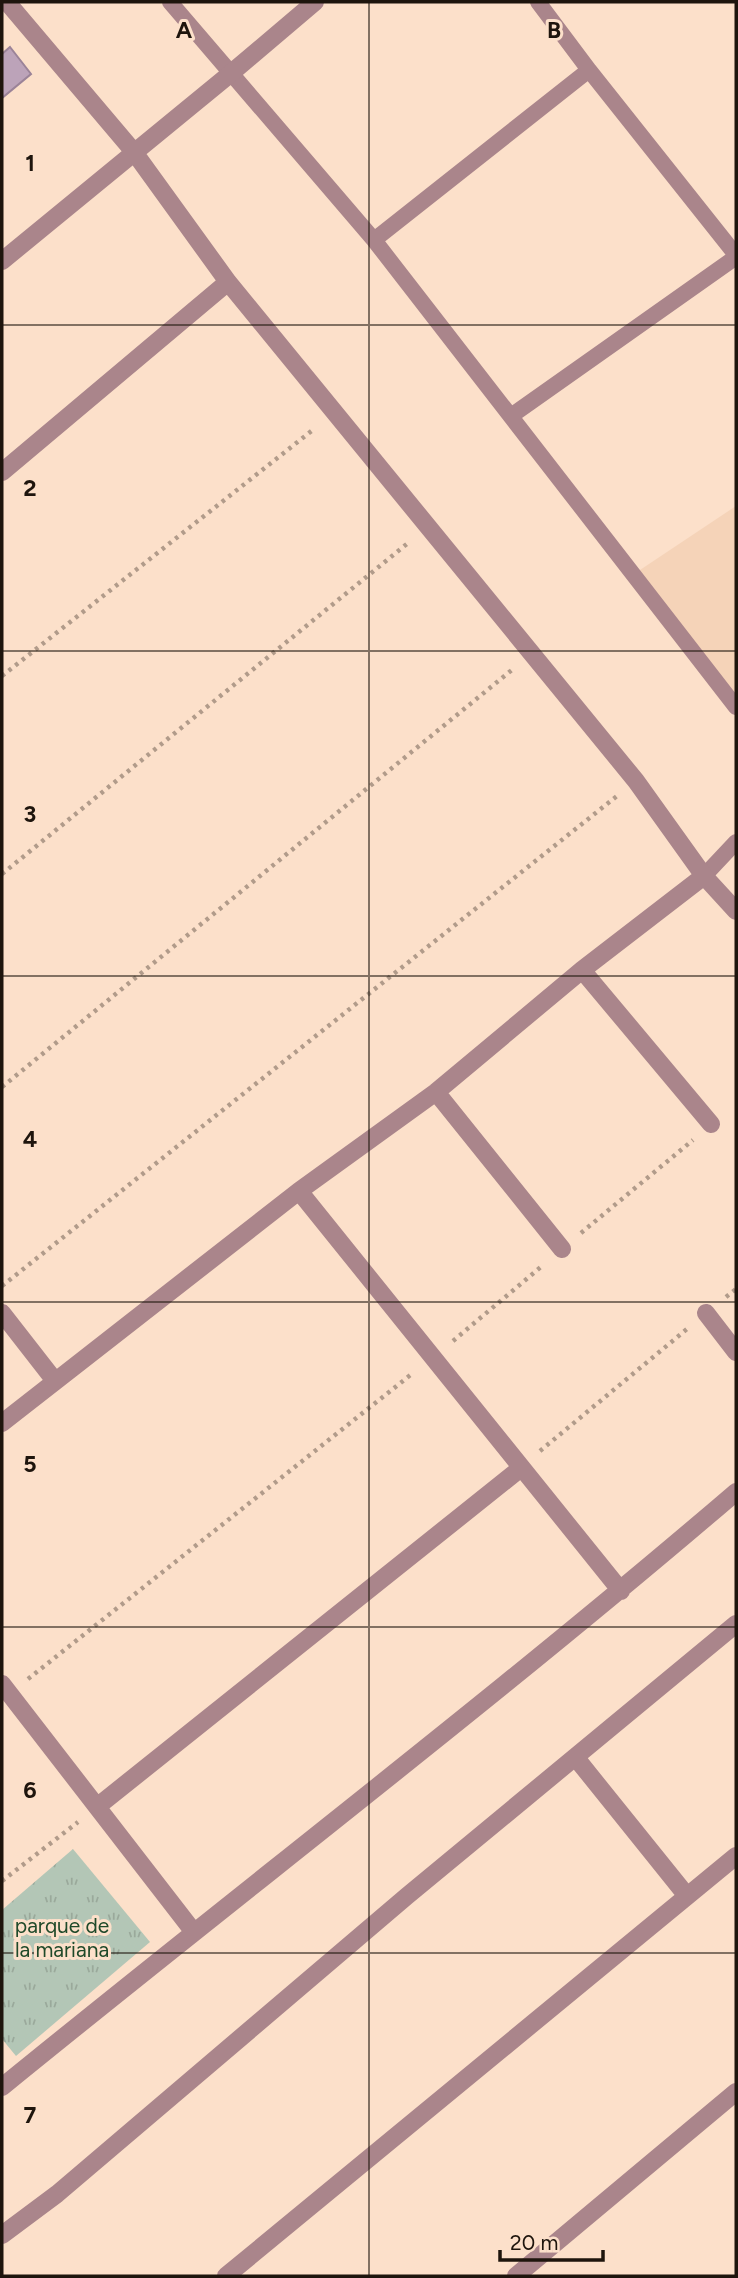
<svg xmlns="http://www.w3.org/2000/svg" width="738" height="2278" viewBox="0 0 738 2278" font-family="Figtree,sans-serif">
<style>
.built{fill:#f5d3b8}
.park{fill:url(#park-tufts)}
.building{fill:#bca3b9;stroke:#9b8398;stroke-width:2}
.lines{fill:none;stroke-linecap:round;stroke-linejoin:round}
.path{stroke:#b19b8a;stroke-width:4.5;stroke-dasharray:3.5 5;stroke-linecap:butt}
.lane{stroke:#aa858b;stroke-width:16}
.street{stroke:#aa858b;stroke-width:18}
.grid{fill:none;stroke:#1e150d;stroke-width:2;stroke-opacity:0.55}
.labels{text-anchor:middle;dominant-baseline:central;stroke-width:6;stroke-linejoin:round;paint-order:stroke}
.park-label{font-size:21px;fill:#1f4929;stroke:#fce0ca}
.grid-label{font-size:23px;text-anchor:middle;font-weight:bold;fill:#1e150d;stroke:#fce0ca;stroke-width:6;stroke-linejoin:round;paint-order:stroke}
</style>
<defs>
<pattern id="park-tufts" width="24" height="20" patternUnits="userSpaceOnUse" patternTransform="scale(1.75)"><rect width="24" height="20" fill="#b3c6b6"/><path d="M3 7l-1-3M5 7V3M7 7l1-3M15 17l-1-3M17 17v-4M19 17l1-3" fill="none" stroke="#9aa99b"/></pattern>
</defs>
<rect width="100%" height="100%" fill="#fce0ca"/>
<path class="built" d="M736,506V699L637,572Z"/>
<path class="park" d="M73,1849L150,1942L16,2056L2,2039V1910Z"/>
<path class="building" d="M10,47L31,74L2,98V54Z"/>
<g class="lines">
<path class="path" d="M2,676L314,429
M2,874L408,543
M2,1087L513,669
M581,1233L693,1140
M2,1286L617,796
M726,1297L736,1289
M453,1341L542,1266
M540,1451L687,1329
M28,1679L413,1373
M2,1881L78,1822"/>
<path class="lane" d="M170,2L374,240L736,707
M538,2L589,70L736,255
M374,240L589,70
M511,416L736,257
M704,876L736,842"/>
<path class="street" d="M7,2L134,152L228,282L636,781L704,876L736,911
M2,261L230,74L315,2
M2,472L228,282
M582,970L711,1124
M436,1092L562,1249
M299,1191L621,1591
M2,1313L55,1381
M706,1313L736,1352
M2,1423L299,1191L436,1092L582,970L704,876
M2,1684L193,1931
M576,1758L687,1896
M98,1806L521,1468
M2,2087C246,1888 497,1697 736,1492
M2,2235L57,2194L407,1896L736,1624
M226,2276L736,1856
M516,2276L736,2092"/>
</g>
<path class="grid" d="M369,2V2276M2,325H736M2,651H736M2,976H736M2,1302H736M2,1627H736M2,1953H736"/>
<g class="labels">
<g class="park-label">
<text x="62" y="1925">parque de<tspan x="62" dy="24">la mariana</tspan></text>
</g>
</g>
<g class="grid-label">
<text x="184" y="38">A</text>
<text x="554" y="38">B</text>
<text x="30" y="171">1</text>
<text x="30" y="496">2</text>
<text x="30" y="822">3</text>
<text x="30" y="1147">4</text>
<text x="30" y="1472">5</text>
<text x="30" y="1798">6</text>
<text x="30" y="2123">7</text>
</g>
<rect width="738" height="2278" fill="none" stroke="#1e150d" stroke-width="7"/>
<path d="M500 2250v10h103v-10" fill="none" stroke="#1e150d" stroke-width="3.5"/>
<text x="510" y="2250" font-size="21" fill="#1e150d" stroke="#fce0ca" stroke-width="5" paint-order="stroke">20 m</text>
</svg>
